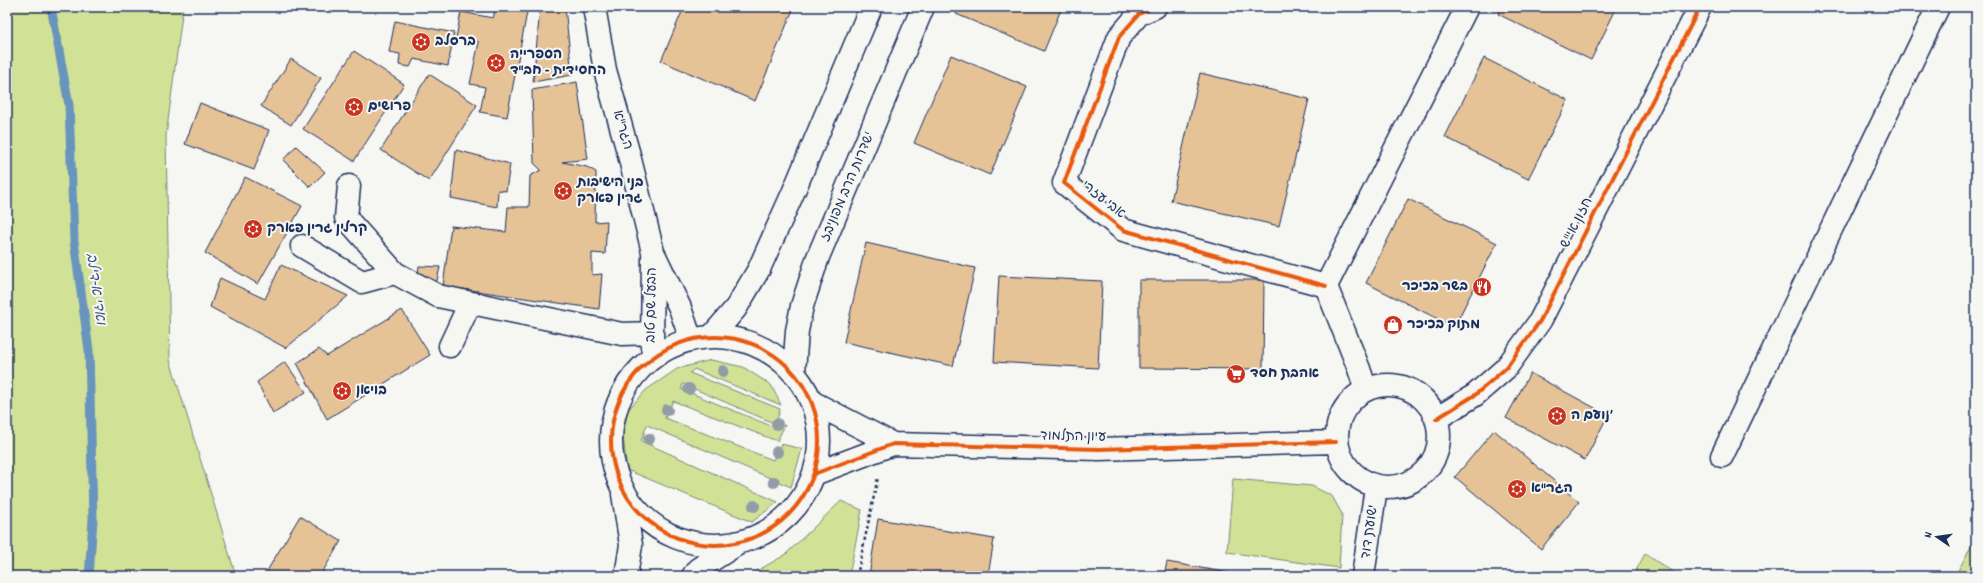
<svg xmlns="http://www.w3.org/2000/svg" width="1983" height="583" viewBox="0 0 1983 583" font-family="Dekko,'Playpen Sans Hebrew',sans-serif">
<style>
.green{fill:#d1e296;stroke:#76887a}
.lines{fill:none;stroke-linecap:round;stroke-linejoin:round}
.stream{stroke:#6994be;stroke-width:9}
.building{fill:#e6c297;stroke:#1b2f5e}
.minor-casing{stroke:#1b2f5e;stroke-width:25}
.path{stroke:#1b2f5e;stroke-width:2.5;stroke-dasharray:3 3;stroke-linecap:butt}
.minor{stroke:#f6f6f2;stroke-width:22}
.cycleway-casing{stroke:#f6f6f2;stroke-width:6}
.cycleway{stroke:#e8590c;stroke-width:4}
.tree{fill:#919ca7}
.labels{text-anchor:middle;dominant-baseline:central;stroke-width:4;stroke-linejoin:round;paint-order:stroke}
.poi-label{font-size:14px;font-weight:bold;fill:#1b2f5e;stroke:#f6f6f2;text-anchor:start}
.street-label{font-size:14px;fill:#1b2f5e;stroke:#f6f6f2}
.water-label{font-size:15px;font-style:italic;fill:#3c5986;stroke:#f6f6f2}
</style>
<rect width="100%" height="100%" fill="#f6f6f2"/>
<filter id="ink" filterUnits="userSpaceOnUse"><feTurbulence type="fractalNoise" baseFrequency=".025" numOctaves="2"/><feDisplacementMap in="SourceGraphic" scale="8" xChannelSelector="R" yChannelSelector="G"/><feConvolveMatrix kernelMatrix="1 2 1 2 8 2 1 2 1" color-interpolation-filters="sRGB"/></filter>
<g filter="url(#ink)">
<path class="green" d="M7,7H183L166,136L170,360L236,576H7Z
M711,360L743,367L771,385L781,405L694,369L690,373L780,409L776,424L683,384L681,389L776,428L785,425L777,441L673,401L665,418L773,460L781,444L802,449L791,487L647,425L641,441L778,502L752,522L627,470L623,436L628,410L646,390L677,369Z
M1233,479L1312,486L1332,496L1342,514L1339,568L1227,552Z
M841,501L862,510L849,576H748L785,555Z
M1976,538V576H1955Z
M1645,554L1679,576H1633Z"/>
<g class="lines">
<path class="stream" d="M51,7L69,105L74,241L89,350L93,519L89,576"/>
</g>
<path class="building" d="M496,7H528L507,117L480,112L485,87L470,84L479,42L456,38L461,12L493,18Z
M565,7L572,75L533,82L540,9Z
M684,7H794L755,101L661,61Z
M959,7H1062L1044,51L956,14Z
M1502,7H1617L1591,60L1498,14Z
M1963,7H1976V14Z
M395,21L454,33L448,66L414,59L410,67L399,65L400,54L389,52Z
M354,51L404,84L354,161L303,129Z
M951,55L1027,87L990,175L914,143Z
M1484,58L1568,100L1528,179L1445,137Z
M291,59L321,78L291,125L261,106Z
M1200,73L1309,99L1279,226L1171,201Z
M429,74L477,105L429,181L381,150Z
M577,82L588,159L562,162L587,167L596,172L595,222L607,221L605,254L592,253V275L602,274L599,309L443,286L451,226L506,232L508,207H529L530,176L541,170L534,163L532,90Z
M200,103L269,130L254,170L185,144Z
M296,146L325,172L310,187L283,160Z
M456,150L510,164L506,191L498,190L497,207L451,198Z
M245,177L302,206L258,284L205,253Z
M1408,199L1497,243L1454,327L1366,283Z
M866,243L975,268L953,366L844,342Z
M281,265L348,296L286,348L210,307L220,278L265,299Z
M419,266L440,267L436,285L417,282Z
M999,276L1102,281L1098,368L994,362Z
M1139,280H1264L1263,369L1139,368Z
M402,310L430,355L327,419L297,363L319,349L327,356Z
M285,362L306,392L273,413L257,382Z
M1530,373L1608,415L1585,460L1506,418Z
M1494,430L1579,502L1541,549L1455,477Z
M300,516L341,541L320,576H264Z
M878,519L994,539L988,576H869Z
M1167,562L1246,576H1164Z"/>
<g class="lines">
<g class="minor-casing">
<path id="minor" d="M594,7L605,70L629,155L653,252L680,308L691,340
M1155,7L1139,14L1119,37L1064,183L1123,230L1326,286
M349,186L346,218L395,273L438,296L622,334L652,333
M302,246L362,282L395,273
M712,336L736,308L759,269L793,193L871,7
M611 441a104 104 0 1 1 208 0a104 104 0 1 1-208 0Z
M450,346L470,303
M652,347L653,257
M794,372L797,331L802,306L818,257L923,7
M1337 436a51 51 0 1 1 102 0a51 51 0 1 1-102 0Z
M1366,390L1359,369L1326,286L1467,7
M812,402L893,444
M1436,419L1475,395L1506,368L1540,321L1700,7
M1722,456L1938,7
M814,474L893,444L1099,449L1336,442
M623,494L631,545L626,576
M693,576L698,569L736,545
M1363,576L1376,487"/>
</g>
<path class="path" d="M857,576L878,477"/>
<use href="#minor" class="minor"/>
<g class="cycleway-casing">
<path id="cycleway" d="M1155,7L1139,14L1119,37L1064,183L1123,230L1326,286
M611 441a104 104 0 1 1 208 0a104 104 0 1 1-208 0Z
M1436,419L1475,395L1506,368L1540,321L1700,7
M814,474L893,444L1099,449L1336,442"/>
</g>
<use href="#cycleway" class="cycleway"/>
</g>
<g class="tree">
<circle cx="723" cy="371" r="6"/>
<circle cx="689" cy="389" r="6"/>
<circle cx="667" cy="410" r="6"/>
<circle cx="777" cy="424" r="6"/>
<circle cx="649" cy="439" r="6"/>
<circle cx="777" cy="452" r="6"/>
<circle cx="774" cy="482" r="6"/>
<circle cx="754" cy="506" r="6"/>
</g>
</g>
<defs>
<g id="synagogue-disc" transform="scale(1)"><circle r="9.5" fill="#c8321e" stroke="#f6f6f2"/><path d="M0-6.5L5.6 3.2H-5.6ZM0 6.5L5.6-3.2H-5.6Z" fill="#fff"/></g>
<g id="restaurant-disc" transform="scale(1)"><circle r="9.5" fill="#c8321e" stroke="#f6f6f2"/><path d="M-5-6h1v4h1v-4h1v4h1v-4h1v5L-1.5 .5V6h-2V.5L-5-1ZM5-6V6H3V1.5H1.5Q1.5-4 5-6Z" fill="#fff"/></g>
<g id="shop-disc" transform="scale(1)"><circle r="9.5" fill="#c8321e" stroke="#f6f6f2"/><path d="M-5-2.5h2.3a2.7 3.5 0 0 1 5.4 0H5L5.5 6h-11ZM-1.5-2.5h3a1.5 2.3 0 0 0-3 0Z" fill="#fff"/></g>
<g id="supermarket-disc" transform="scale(1)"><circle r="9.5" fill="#c8321e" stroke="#f6f6f2"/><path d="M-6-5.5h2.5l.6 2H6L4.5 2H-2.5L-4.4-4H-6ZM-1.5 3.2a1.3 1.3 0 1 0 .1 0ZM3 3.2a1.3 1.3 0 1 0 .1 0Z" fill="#fff"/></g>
</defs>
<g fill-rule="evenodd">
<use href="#synagogue-disc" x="421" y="42"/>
<use href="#synagogue-disc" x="496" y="63"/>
<use href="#synagogue-disc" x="354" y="107"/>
<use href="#synagogue-disc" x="563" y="191"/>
<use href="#synagogue-disc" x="253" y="229"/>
<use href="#restaurant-disc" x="1482" y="287"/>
<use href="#shop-disc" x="1393" y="325"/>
<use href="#supermarket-disc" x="1236" y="374"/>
<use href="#synagogue-disc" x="342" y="391"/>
<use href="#synagogue-disc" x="1557" y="416"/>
<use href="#synagogue-disc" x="1517" y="489"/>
</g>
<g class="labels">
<g class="poi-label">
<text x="435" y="42">ברסלב</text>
<text x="510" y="55">הספרייה<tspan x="510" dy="16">החסידית - חב"ד</tspan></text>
<text x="368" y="107">פרושים</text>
<text x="577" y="183">בני הישיבות<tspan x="577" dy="16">גרין פארק</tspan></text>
<text x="267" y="229">קרלין גרין פארק</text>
<text x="1468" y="287" text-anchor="end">בשר בכיכר</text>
<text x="1407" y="325">מתוק בכיכר</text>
<text x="1250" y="374">אהבת חסד</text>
<text x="356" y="391">בויאן</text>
<text x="1571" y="416">נועם ה’</text>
<text x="1531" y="489">הגר"א</text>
</g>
<g class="street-label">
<text transform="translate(622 130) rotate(74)">הגר"א</text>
<text transform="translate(848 187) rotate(-67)">שדרות הרב מפוניבז'</text>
<text transform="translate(1103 200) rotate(38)">אבי עזרי</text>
<text transform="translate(1577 223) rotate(-63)">חזון אי"ש</text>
<text transform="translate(652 305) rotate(-89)">הבעל שם טוב</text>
<text transform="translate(1073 437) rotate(1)">עיון התלמוד</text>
<text transform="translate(1370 532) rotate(-82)">ישועת דוד</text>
</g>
<g class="water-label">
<text transform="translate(95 289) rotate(82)">ואדי א-דילב</text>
</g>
</g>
<rect width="1983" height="583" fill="none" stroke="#f6f6f2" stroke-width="24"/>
<rect x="12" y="12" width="1959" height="559" fill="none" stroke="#1b2f5e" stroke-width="1.5" filter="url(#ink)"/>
<g transform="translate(1937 537) rotate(283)" stroke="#f6f6f2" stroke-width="3" paint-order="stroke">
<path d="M0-3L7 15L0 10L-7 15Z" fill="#1b2f5e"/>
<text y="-6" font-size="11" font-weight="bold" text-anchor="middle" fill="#1b2f5e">N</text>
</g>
</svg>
